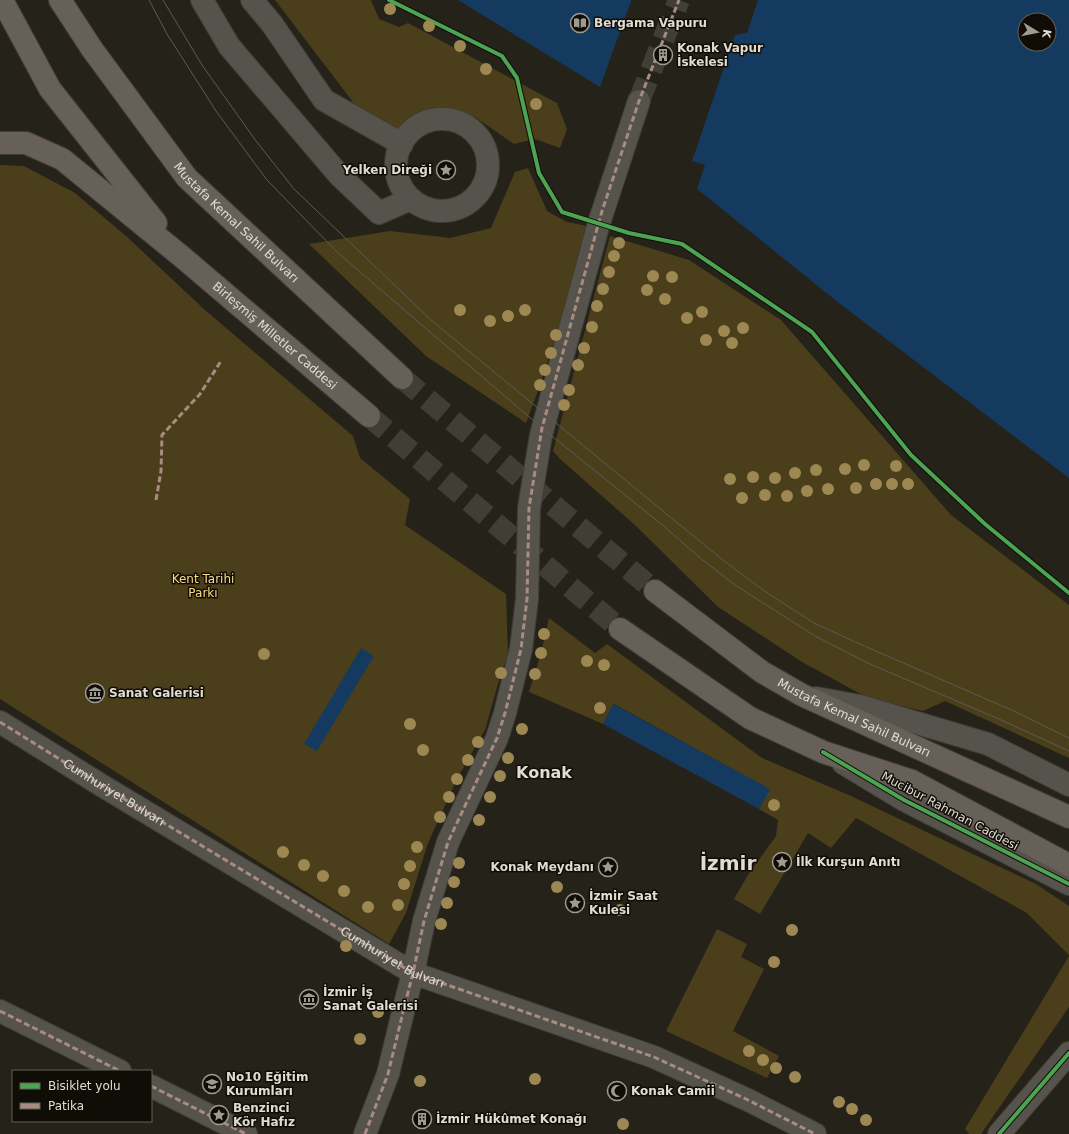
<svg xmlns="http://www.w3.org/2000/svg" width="1069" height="1134" viewBox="0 0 1069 1134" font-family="'DejaVu Sans',sans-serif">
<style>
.green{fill:#4b3e1b}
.water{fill:#143b5f;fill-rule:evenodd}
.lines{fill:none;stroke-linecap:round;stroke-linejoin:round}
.minor-tunnel{stroke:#413e36;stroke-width:22;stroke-dasharray:22 11;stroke-linecap:butt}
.major-tunnel{stroke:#413e36;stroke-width:22;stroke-dasharray:22 11;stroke-linecap:butt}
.minor-casing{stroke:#403d37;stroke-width:24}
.major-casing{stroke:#403d37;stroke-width:24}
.minor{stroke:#55534c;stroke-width:22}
.major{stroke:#676059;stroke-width:22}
.tram{stroke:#5e5b56;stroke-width:1}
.quiet{stroke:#a88b81;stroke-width:3;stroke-dasharray:6 3;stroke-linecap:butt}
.cycleway-casing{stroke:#100d07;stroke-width:6}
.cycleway{stroke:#4ca352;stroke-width:4}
.tree{fill:#9d8854}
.labels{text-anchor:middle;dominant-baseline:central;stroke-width:3;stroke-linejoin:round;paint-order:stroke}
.poi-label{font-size:12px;font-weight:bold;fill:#e0dcd2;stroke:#100d07;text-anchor:start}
.street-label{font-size:12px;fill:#e0dcd2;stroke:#100d07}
.park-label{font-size:12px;fill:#ffdc84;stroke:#100d07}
.district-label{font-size:16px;font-weight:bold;fill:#e0dcd2;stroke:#100d07}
.town-label{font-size:20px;font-weight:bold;fill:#e0dcd2;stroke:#100d07}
</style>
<rect width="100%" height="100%" fill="#25221a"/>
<path class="green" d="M275,0H371L379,19L399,27L408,23L557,103L567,129L560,148L535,139L514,144L475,117L443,113L425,119L407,129L394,132L369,123Z
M0,165L24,166L75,193L126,236L205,310L353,436L360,458L410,499L405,525L506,594L508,656L501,673L485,730L457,779L428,843L406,913L389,944L0,699Z
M528,168L547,211L567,222L592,227L540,385L526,423L426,356L309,244L390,231L450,238L491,228L515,172Z
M610,236L689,260L781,320L951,515L1069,605V758L945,701L923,711L868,698L802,662L718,607L636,526L559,458L553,451Z
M549,618L595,653L607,644L762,758L851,796L1036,884L1069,906V955L1027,913L856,818L831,848L808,833L760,914L734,899L748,875L776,836L778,820L759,809L769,789L614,704L603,724L529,692L541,653Z
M717,929L747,944L741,957L764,969L733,1031L779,1056L767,1078L666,1031Z
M1069,956V1007L981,1134H969L965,1129Z"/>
<path class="water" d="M458,0H631V1L600,87Z
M758,0H1069V478L839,303L697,189L705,165L692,161L735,35L747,33ZM1025,20H1049V44H1025Z
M361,648L374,656L317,751L304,744Z
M613,704L770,789L759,809L603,724Z"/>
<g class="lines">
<path class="minor-tunnel" d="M639,101L679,0"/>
<path class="major-tunnel" d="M402,378L655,591
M369,416L620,629"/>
<g class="minor-casing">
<g id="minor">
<path d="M202,0L229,46L339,175L379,213L411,199"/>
<path d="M252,0L272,24L324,100L402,144"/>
<circle cx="442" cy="165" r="46"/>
<path d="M816,698L860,706L988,744L1069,785"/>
<path id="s1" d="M0,722L101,785L413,973L654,1057L748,1100L815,1134"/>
<path d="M843,763L904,800L1069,884"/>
<path d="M0,1011L120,1071"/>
<path d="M151,1086L246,1134"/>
<path d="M365,1134L388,1074L404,1008L413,973L424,921L448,842L497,738L505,713L521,649L527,599L529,508L541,435L599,223L639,101"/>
<path d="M999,1134L1069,1053"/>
</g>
</g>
<g class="major-casing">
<g id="major">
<path d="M2,0L50,89L156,223"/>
<path id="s2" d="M60,0L92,49L187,178L402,378"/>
<path id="s3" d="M0,143H26L62,159L181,256L369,416"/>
<path id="s4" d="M655,591L762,672L802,695L1069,817"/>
<path d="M620,629L750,718L823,752L912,781L1069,865"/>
</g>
</g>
<use href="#minor" class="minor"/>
<use href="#major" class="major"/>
<path class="tram" d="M149,0L167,34L216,111L267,180L337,252L542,428L666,528L699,557L735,585L815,636L872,665L999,719L1069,751
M163,0L202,65L256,141L294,189L431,320L675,521L728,564L766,592L814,623L862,645L1016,712L1069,738"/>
<path class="quiet" d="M156,500L161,471L162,435L200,394L221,361
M0,722L101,785L413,973L654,1057L748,1100L815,1134
M0,1011L120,1071
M151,1086L246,1134
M365,1134L388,1074L404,1008L413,973L424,921L448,842L497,738L505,713L521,649L527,599L529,508L542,428L602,211L639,101L679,0"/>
<g class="cycleway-casing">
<path id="cycleway" d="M389,0L502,56L517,78L539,173L562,212L629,233L682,244L812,332L911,455L985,524L1069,593
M823,752L904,800L1069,884
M999,1134L1069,1053"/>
</g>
<use href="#cycleway" class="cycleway"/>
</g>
<g class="tree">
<circle cx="390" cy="9" r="6"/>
<circle cx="429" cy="26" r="6"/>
<circle cx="460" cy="46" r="6"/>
<circle cx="486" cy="69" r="6"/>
<circle cx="536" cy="104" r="6"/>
<circle cx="619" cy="243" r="6"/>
<circle cx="614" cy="256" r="6"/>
<circle cx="609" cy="272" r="6"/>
<circle cx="653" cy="276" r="6"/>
<circle cx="672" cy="277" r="6"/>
<circle cx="603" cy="289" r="6"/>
<circle cx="647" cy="290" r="6"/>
<circle cx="665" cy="299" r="6"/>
<circle cx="597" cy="306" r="6"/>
<circle cx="460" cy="310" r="6"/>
<circle cx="525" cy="310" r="6"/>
<circle cx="702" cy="312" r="6"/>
<circle cx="508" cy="316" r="6"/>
<circle cx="687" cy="318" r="6"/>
<circle cx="490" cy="321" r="6"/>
<circle cx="592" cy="327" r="6"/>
<circle cx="743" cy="328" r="6"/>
<circle cx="724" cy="331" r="6"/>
<circle cx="556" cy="335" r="6"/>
<circle cx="706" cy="340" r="6"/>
<circle cx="732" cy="343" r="6"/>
<circle cx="584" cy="348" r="6"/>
<circle cx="551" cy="353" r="6"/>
<circle cx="578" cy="365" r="6"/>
<circle cx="545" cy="370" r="6"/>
<circle cx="540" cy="385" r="6"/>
<circle cx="569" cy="390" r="6"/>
<circle cx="564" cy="405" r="6"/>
<circle cx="864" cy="465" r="6"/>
<circle cx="896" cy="466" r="6"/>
<circle cx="845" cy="469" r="6"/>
<circle cx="816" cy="470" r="6"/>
<circle cx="795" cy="473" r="6"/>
<circle cx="753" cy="477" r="6"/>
<circle cx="775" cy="478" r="6"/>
<circle cx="730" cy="479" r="6"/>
<circle cx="876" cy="484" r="6"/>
<circle cx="892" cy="484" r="6"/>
<circle cx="908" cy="484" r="6"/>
<circle cx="856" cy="488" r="6"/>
<circle cx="828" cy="489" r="6"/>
<circle cx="807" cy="491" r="6"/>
<circle cx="765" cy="495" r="6"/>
<circle cx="787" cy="496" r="6"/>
<circle cx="742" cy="498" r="6"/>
<circle cx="544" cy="634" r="6"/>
<circle cx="541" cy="653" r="6"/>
<circle cx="264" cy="654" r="6"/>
<circle cx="587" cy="661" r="6"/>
<circle cx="604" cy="665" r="6"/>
<circle cx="501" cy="673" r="6"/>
<circle cx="535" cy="674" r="6"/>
<circle cx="600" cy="708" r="6"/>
<circle cx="410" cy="724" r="6"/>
<circle cx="522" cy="729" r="6"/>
<circle cx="478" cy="742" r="6"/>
<circle cx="423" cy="750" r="6"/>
<circle cx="508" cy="758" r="6"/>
<circle cx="468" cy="760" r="6"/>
<circle cx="500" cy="776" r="6"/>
<circle cx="457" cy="779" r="6"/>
<circle cx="449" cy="797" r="6"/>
<circle cx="490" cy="797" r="6"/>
<circle cx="774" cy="805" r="6"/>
<circle cx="440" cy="817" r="6"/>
<circle cx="479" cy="820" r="6"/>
<circle cx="417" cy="847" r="6"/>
<circle cx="283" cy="852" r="6"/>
<circle cx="459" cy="863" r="6"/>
<circle cx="304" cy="865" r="6"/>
<circle cx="410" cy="866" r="6"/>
<circle cx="323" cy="876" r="6"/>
<circle cx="454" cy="882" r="6"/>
<circle cx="404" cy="884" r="6"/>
<circle cx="557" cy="887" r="6"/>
<circle cx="344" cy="891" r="6"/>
<circle cx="447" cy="903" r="6"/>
<circle cx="398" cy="905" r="6"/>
<circle cx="368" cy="907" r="6"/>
<circle cx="620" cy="910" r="6"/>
<circle cx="441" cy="924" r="6"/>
<circle cx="792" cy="930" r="6"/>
<circle cx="346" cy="946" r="6"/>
<circle cx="774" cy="962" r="6"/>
<circle cx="378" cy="1012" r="6"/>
<circle cx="360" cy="1039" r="6"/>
<circle cx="749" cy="1051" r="6"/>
<circle cx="763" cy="1060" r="6"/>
<circle cx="776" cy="1068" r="6"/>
<circle cx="795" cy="1077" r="6"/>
<circle cx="535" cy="1079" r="6"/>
<circle cx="420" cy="1081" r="6"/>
<circle cx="839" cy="1102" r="6"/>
<circle cx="852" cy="1109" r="6"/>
<circle cx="866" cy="1120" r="6"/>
<circle cx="623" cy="1124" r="6"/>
</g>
<defs>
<g id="library-ring" transform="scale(1)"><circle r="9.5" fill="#100d07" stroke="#9f9b92" stroke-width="1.5"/><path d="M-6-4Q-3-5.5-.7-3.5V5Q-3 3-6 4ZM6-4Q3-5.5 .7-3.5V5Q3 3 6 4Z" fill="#9f9b92"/></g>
<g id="building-ring" transform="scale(1)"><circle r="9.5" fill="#100d07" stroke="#9f9b92" stroke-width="1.5"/><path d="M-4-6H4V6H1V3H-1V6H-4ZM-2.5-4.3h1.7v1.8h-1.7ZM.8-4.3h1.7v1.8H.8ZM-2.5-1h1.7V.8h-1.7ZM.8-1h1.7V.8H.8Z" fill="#9f9b92"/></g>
<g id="sight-ring" transform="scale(1)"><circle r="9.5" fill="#100d07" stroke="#9f9b92" stroke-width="1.5"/><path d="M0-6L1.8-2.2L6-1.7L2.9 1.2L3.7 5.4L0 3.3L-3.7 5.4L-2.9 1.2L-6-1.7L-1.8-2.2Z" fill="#9f9b92"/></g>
<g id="museum-ring" transform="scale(1)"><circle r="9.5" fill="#100d07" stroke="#9f9b92" stroke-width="1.5"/><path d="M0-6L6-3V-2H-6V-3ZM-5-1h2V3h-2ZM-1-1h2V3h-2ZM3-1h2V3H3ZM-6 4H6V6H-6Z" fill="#9f9b92"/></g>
<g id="school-ring" transform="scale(1)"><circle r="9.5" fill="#100d07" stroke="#9f9b92" stroke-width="1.5"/><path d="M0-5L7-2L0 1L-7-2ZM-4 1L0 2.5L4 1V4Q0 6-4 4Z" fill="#9f9b92"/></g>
<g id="mosque-ring" transform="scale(1)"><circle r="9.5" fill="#100d07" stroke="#9f9b92" stroke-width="1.5"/><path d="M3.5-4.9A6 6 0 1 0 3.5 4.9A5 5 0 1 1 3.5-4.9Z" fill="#9f9b92"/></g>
</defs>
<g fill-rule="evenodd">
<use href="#library-ring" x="580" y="23"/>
<use href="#building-ring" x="663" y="55"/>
<use href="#sight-ring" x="446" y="170"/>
<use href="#museum-ring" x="95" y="693"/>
<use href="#sight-ring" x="782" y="862"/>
<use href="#sight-ring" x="608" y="867"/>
<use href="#sight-ring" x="575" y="903"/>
<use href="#museum-ring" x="309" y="999"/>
<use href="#school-ring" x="212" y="1084"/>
<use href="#mosque-ring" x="617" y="1091"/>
<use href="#sight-ring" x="219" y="1115"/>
<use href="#building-ring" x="422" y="1119"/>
</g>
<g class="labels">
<g class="poi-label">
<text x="594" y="23">Bergama Vapuru</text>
<text x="677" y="48">Konak Vapur<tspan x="677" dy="14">İskelesi</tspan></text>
<text x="432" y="170" text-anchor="end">Yelken Direği</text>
<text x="109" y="693">Sanat Galerisi</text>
<text x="796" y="862">İlk Kurşun Anıtı</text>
<text x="594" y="867" text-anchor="end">Konak Meydanı</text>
<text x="589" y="896">İzmir Saat<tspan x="589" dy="14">Kulesi</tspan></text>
<text x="323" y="992">İzmir İş<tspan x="323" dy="14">Sanat Galerisi</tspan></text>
<text x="226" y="1077">No10 Eğitim<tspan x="226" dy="14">Kurumları</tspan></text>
<text x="631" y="1091">Konak Camii</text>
<text x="233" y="1108">Benzinci<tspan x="233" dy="14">Kör Hafız</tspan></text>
<text x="436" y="1119">İzmir Hükûmet Konağı</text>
</g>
<g class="street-label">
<text stroke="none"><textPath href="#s2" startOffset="285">Mustafa Kemal Sahil Bulvarı</textPath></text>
<text stroke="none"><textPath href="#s3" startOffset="342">Birleşmiş Milletler Caddesi</textPath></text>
<text stroke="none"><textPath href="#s4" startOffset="237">Mustafa Kemal Sahil Bulvarı</textPath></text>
<text stroke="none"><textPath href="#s1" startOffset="134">Cumhuriyet Bulvarı</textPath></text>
<text transform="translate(950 811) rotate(28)">Mucibur Rahman Caddesi</text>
<text stroke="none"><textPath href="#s1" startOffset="458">Cumhuriyet Bulvarı</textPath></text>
</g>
<g class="park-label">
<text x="203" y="579">Kent Tarihi<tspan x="203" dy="14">Parkı</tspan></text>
</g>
<g class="district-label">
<text x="544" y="772">Konak</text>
</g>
<g class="town-label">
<text x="728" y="863">İzmir</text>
</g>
</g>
<rect x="12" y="1070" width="140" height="52" fill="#100d07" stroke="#636058"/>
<rect x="20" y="1083" width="20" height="6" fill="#4ca352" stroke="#636058"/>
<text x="48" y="1090" font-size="12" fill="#e0dcd2">Bisiklet yolu</text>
<rect x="20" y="1103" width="20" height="6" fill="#a88b81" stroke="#636058"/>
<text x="48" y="1110" font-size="12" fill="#e0dcd2">Patika</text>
<g transform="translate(1037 32) rotate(100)"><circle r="19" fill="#100d07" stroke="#636058"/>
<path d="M0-3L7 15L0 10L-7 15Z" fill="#9f9b92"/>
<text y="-6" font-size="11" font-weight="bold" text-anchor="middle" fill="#e0dcd2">K</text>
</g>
</svg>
